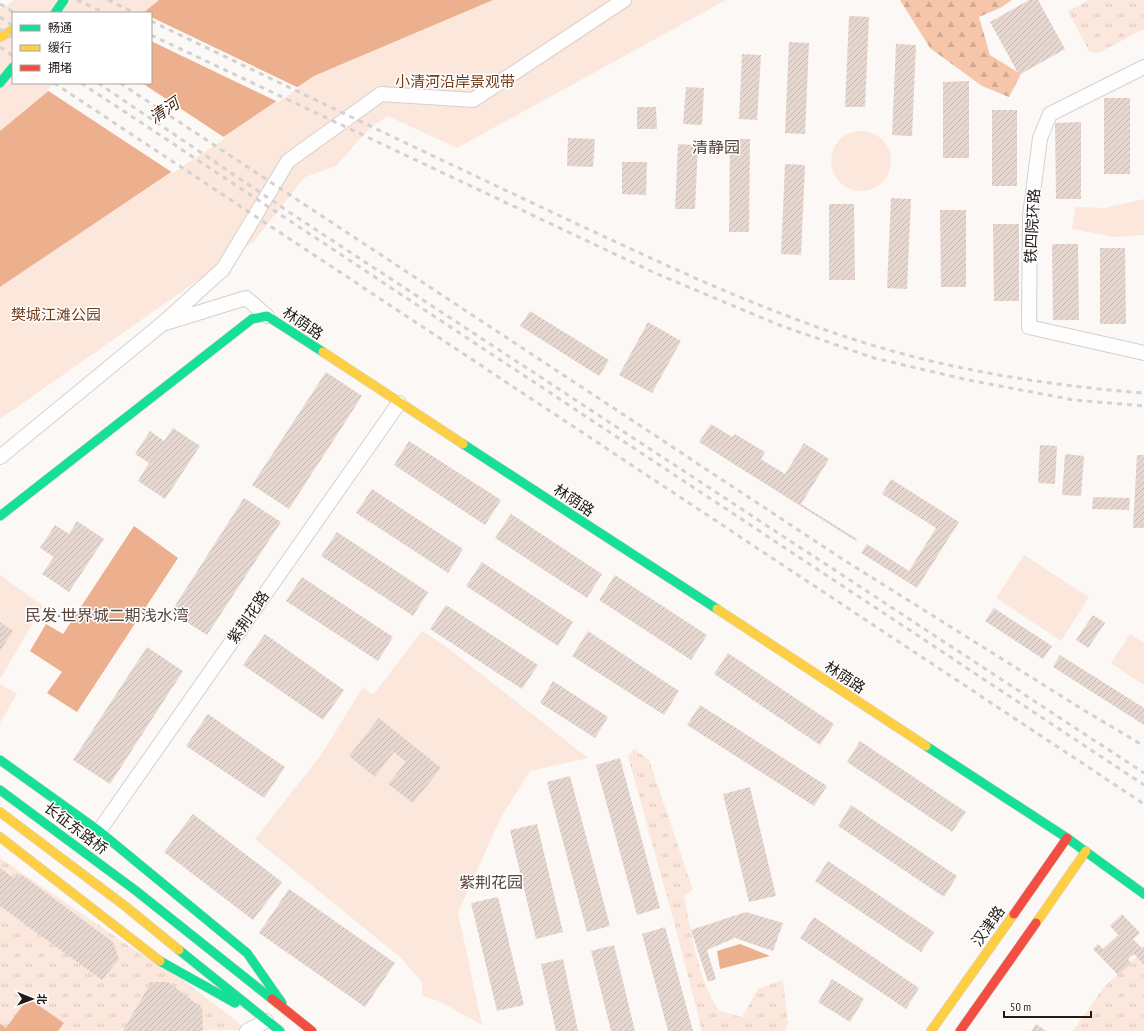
<svg xmlns="http://www.w3.org/2000/svg" width="1144" height="1031" viewBox="0 0 1144 1031" font-family="'PT Sans Narrow','Noto Sans SC',sans-serif">
<style>
.grass{fill:url(#grass-tufts)}
.forest{fill:url(#forest-firs)}
.park{fill:#fce7dc}
.water{fill:#ecb08e}
.pier{fill:#fbf8f6}
.building{fill:url(#building-hatch)}
.lines{fill:none;stroke-linecap:round;stroke-linejoin:round}
.street-casing{stroke:#d6d0cd;stroke-width:16}
.fast-casing{stroke:#d6d0cd;stroke-width:10}
.slow-casing{stroke:#d6d0cd;stroke-width:10}
.jam-casing{stroke:#d6d0cd;stroke-width:10}
.street{stroke:#fefefe;stroke-width:14}
.fast{stroke:#16e098;stroke-width:9}
.slow{stroke:#ffcf43;stroke-width:9}
.jam{stroke:#f24e42;stroke-width:9}
.rail{stroke:#d3d2d1;stroke-width:3;stroke-dasharray:5 5;stroke-linecap:butt}
.labels{text-anchor:middle;dominant-baseline:central;stroke-width:3;stroke-linejoin:round;paint-order:stroke}
.park-label{font-size:15px;fill:#733c1a;stroke:#fff}
.street-label{font-size:15px;fill:#221a16;stroke:#fff}
.water-label{font-size:16px;font-style:italic;fill:#492713;stroke:#fff}
.neighbourhood-label{font-size:16px;fill:#59463c;stroke:#fff}
</style>
<defs>
<pattern id="grass-tufts" width="24" height="20" patternUnits="userSpaceOnUse"><rect width="24" height="20" fill="#fce7dc"/><path d="M3 7l-1-3M5 7V3M7 7l1-3M15 17l-1-3M17 17v-4M19 17l1-3" fill="none" stroke="#d8c6bc"/></pattern>
<pattern id="forest-firs" width="22" height="20" patternUnits="userSpaceOnUse"><rect width="22" height="20" fill="#f6c5aa"/><path d="M5 1l3.5 6h-7zM16 11l3.5 6h-7z" fill="#d3a992"/></pattern>
<pattern id="building-hatch" width="6" height="6" patternUnits="userSpaceOnUse"><rect width="6" height="6" fill="#e6d8d0"/><path d="M-1 1l2-2M0 6l6-6M5 7l2-2" fill="none" stroke="#c5b9b2"/></pattern>
</defs>
<rect width="100%" height="100%" fill="#fbf8f6"/>
<path class="grass" d="M1090,0H1144V29L1098,53L1089,51L1068,11Z
M634,749L649,760L693,890L684,896C692,935 697,977 719,1011L742,1017L758,989L783,980L788,1024L785,1031H702L677,933L628,756Z
M0,858L129,946L183,980L248,1030L0,1031Z
M1144,950V1031H1073L1104,987Z"/>
<path class="forest" d="M900,0H1012L1002,7L979,17L990,55L1021,74L1009,97L982,86L930,48Z"/>
<path class="park" d="M15,0H159L143,13H13V83H58L0,131V9Z
M493,0H726L457,148L388,116L371,127L336,166L305,177L254,241L0,419V287L314,76Z
M831 161a30 30 0 1 1 60 0a30 30 0 1 1-60 0Z
M1144,199V235L1115,237L1072,229L1075,207L1104,208Z
M1024,555L1089,597L1061,641L996,598Z
M0,575L43,606L0,679Z
M422,631L449,649L588,758L530,771L501,817L458,913L482,1025L439,1001L422,996V982L401,958L255,839L321,755L363,687L373,695Z
M1130,634L1144,643V685L1111,663Z
M0,684L17,694L0,723Z"/>
<path class="water" d="M159,0H493L314,76L0,287V131L58,83H151V13H143Z
M134,526L178,558L77,712L47,693L62,672L30,651L46,624L63,634Z
M740,944L770,956L720,969L717,951Z
M28,998L64,1023L58,1031H0V1024L6,1028Z"/>
<path class="pier" d="M151,17L299,88L278,102L151,41Z
M55,83H142L225,138L173,173L47,90Z"/>
<path class="building" d="M1029,0H1038L1065,49L1019,75L990,22Z
M849,16L869,17L865,107H845Z
M789,42L809,43L805,134L785,133Z
M896,44L916,45L912,136L892,135Z
M742,54L761,55L757,120L739,119Z
M969,81V158H943V82Z
M686,87L704,88L702,125L683,124Z
M1104,98H1130V174H1104Z
M637,107H656L657,129H637Z
M992,110H1017V186H992Z
M1081,122V199H1056L1055,123Z
M568,138L595,139L593,167L567,166Z
M730,139H750L749,232H729Z
M678,144L698,145L695,209H675Z
M622,162H647L646,195L622,194Z
M785,164L805,165L801,255L781,254Z
M891,198L911,199L907,289L887,288Z
M829,204H854L855,280H829Z
M940,210H966V287H941Z
M993,224H1019V301H994Z
M1052,244H1078L1079,320H1053Z
M1100,248H1125L1126,324H1100Z
M530,311L609,360L599,376L520,326Z
M648,322L681,341L652,393L619,375Z
M326,372L362,396L289,509L252,485Z
M711,424L732,437L735,434L765,452L761,459L785,474L804,443L829,459L801,504L857,539L856,541L699,442Z
M173,428L200,446L165,499L138,481L149,463L135,454L150,431L164,441Z
M409,441L501,500L485,525L394,465Z
M1040,445L1057,446L1055,484L1038,483Z
M1065,454L1084,456L1081,496L1062,495Z
M1137,455H1144V528H1133Z
M891,479L959,522L917,588L861,553L867,544L909,571L936,528L882,494Z
M372,489L463,549L448,573L356,513Z
M1093,497L1130,498L1129,510L1092,509Z
M244,498L281,522L207,635L171,612Z
M511,514L602,574L587,598L495,538Z
M77,521L104,539L69,592L42,574L54,557L40,548L55,525L69,534Z
M337,532L428,592L413,616L321,556Z
M482,562L573,622L558,646L466,586Z
M615,575L707,635L691,660L599,600Z
M302,577L393,637L378,661L286,601Z
M446,605L538,665L522,689L430,629Z
M994,608L1052,646L1043,659L985,621Z
M1093,615L1105,623L1088,648L1076,640Z
M0,622L13,631L0,651Z
M588,631L679,691L664,715L572,656Z
M265,634L344,690L323,720L243,665Z
M147,647L183,671L110,784L73,760Z
M728,653L834,724L820,745L714,674Z
M1060,655L1144,708V725L1053,667Z
M553,681L608,717L595,738L540,703Z
M700,705L827,786L814,806L687,725Z
M208,714L285,767L264,798L186,746Z
M379,718L441,768L413,803L388,784L406,762L394,752L375,777L349,756Z
M860,741L966,812L952,832L847,762Z
M620,758L660,908L637,915L596,765Z
M570,776L610,926L587,932L547,782Z
M750,787L776,896L749,902L723,794Z
M851,805L957,876L944,897L838,826Z
M193,814L282,882L253,920L164,852Z
M537,824L563,932L536,939L510,830Z
M828,861L934,932L921,952L815,881Z
M0,868L14,878L22,875L113,942L119,959L102,980L0,906Z
M289,889L395,963L365,1007L259,933Z
M498,897L524,1005L497,1011L471,903Z
M746,912L783,923L773,951L735,938L707,950L716,979L708,982L691,930Z
M1122,914L1140,933L1133,939L1142,948L1144,946V965L1134,954L1128,959L1131,963L1118,975L1093,949L1098,944L1103,949L1118,935L1110,926Z
M814,917L919,988L906,1009L800,938Z
M665,927L693,1031H668L642,934Z
M614,945L635,1031H611L591,951Z
M563,959L578,1031H556L541,964Z
M832,979L864,999L850,1022L818,1002Z
M151,982H168L202,1008L203,1031H123Z
M1036,1024L1046,1031H1031Z"/>
<g class="lines">
<g class="street-casing">
<path id="street" d="M1144,67L1050,114L1040,138L1030,216L1029,327L1144,353
M162,324L223,269L288,161L381,94L473,100L624,0
M0,457L162,324L246,298L267,316
M99,831L399,403
M247,1031L266,1021"/>
</g>
<g class="fast-casing">
<path id="fast" d="M55,13L64,0
M0,83L13,67
M463,444L717,609
M0,516L252,319L267,316L323,352
M926,746L1067,838L1144,894
M0,760L99,831L247,953L282,1003
M0,790L135,890L272,999
M179,950L280,1031
M160,961L235,1003"/>
</g>
<g class="slow-casing">
<path id="slow" d="M0,37L13,30
M323,352L463,444
M717,609L926,746
M0,812L125,906L179,950
M0,837L160,961
M1036,923L1086,851
M931,1031L1014,914"/>
</g>
<g class="jam-casing">
<path id="jam" d="M1014,914L1067,838
M272,999L312,1031
M960,1031L1036,923"/>
</g>
<use href="#street" class="street"/>
<use href="#fast" class="fast"/>
<use href="#slow" class="slow"/>
<use href="#jam" class="jam"/>
<path class="rail" d="M77,0L105,13
M108,0L135,13
M0,4L15,13
M0,17L13,26
M151,21C286,86 422,151 558,215C661,263 765,313 875,346C962,372 1054,386 1144,393
M0,29L13,37
M151,35L655,273L779,325L874,358L968,380L1074,400L1144,406
M0,47L13,56
M54,83L1144,804
M81,83L1144,785
M98,83L295,216L1144,773
M120,83L847,562L1082,709L1144,746"/>
</g>
<g class="labels">
<g class="park-label">
<text x="455" y="81">小清河沿岸景观带</text>
<text x="56" y="314">樊城江滩公园</text>
</g>
<g class="street-label">
<text transform="translate(1032 226) rotate(-87)">铁四院环路</text>
<text transform="translate(303 323) rotate(34)">林荫路</text>
<text transform="translate(574 500) rotate(33)">林荫路</text>
<text transform="translate(248 617) rotate(-55)">紫荆花路</text>
<text transform="translate(845 677) rotate(33)">林荫路</text>
<text transform="translate(76 828) rotate(37)">长征东路桥</text>
<text transform="translate(988 926) rotate(-55)">汉津路</text>
</g>
<g class="water-label">
<text transform="translate(164 110) rotate(-34)">清河</text>
</g>
<g class="neighbourhood-label">
<text x="716" y="147">清静园</text>
<text x="107" y="615">民发·世界城二期浅水湾</text>
<text x="491" y="882">紫荆花园</text>
</g>
</g>
<rect x="12" y="12" width="140" height="72" fill="#ffffff" stroke="#a7a3a2"/>
<rect x="20" y="25" width="20" height="6" fill="#16e098" stroke="#a7a3a2"/>
<text x="48" y="32" font-size="12" fill="#221a16">畅通</text>
<rect x="20" y="45" width="20" height="6" fill="#ffcf43" stroke="#a7a3a2"/>
<text x="48" y="52" font-size="12" fill="#221a16">缓行</text>
<rect x="20" y="65" width="20" height="6" fill="#f24e42" stroke="#a7a3a2"/>
<text x="48" y="72" font-size="12" fill="#221a16">拥堵</text>
<g transform="translate(32 999) rotate(91)" stroke="#ffffff" stroke-width="3" paint-order="stroke">
<path d="M0-3L7 15L0 10L-7 15Z" fill="#221a16"/>
<text y="-6" font-size="11" font-weight="bold" text-anchor="middle" fill="#221a16">北</text>
</g>
<path d="M1004 1011v6h87v-6" fill="none" stroke="#221a16" stroke-width="2"/>
<text x="1010" y="1011" font-size="12" fill="#221a16" stroke="#ffffff" stroke-width="3" paint-order="stroke">50 m</text>
</svg>
